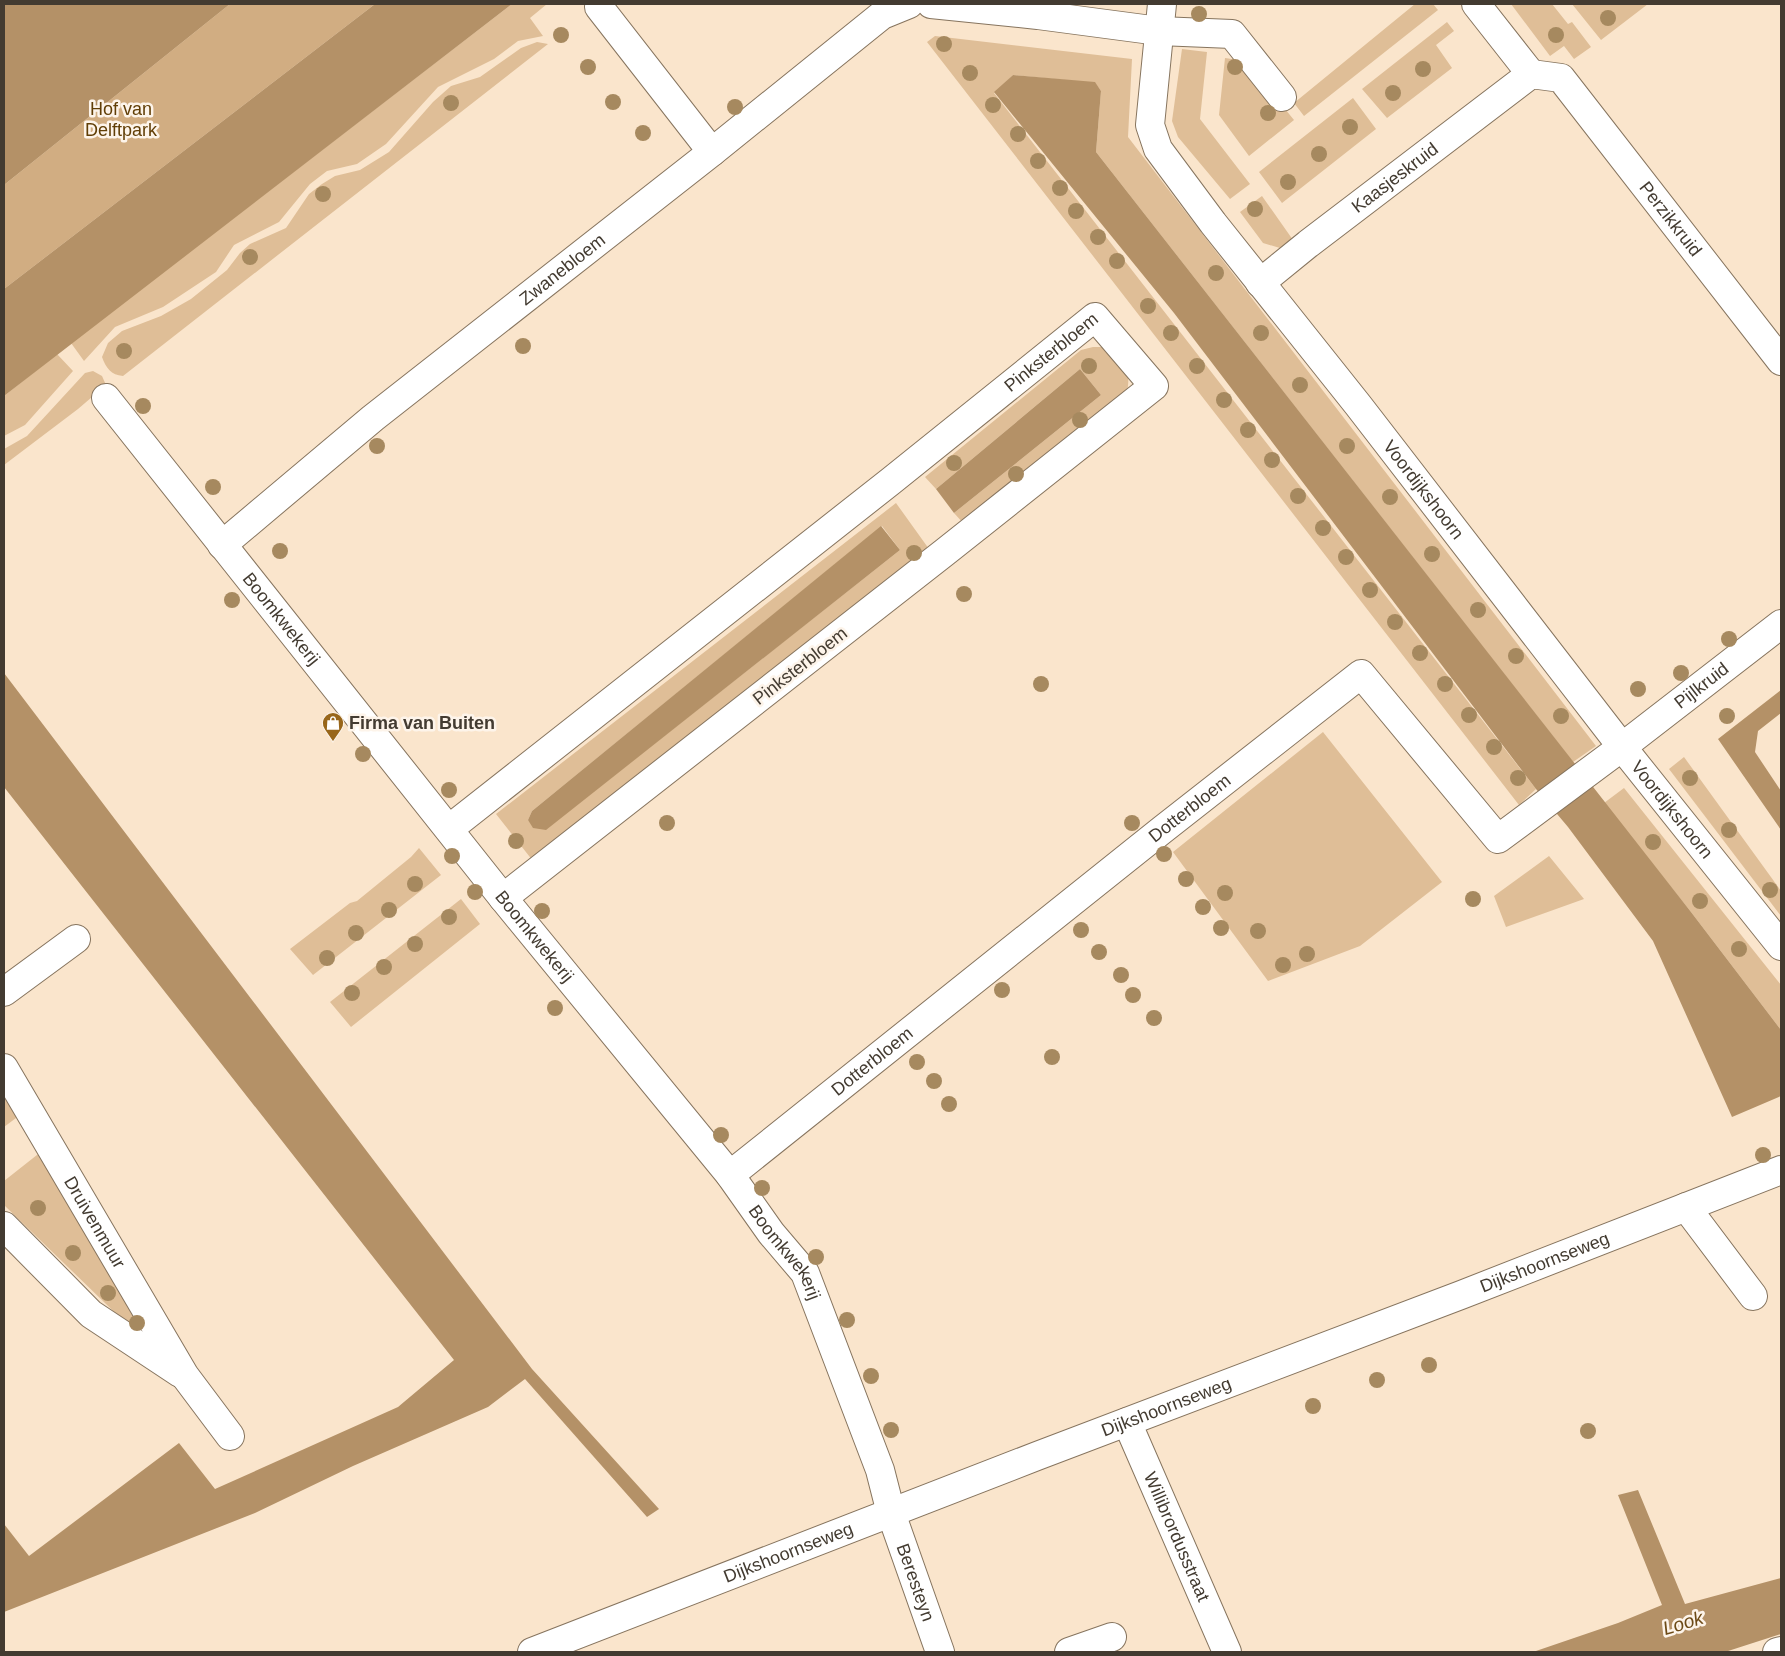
<svg xmlns="http://www.w3.org/2000/svg" width="1785" height="1656" viewBox="0 0 1785 1656" font-family="Arial,sans-serif">
<style>
.green{fill:#dfbe97;fill-rule:evenodd}
.forest{fill:#d1ad82}
.water{fill:#b49167}
.lines{fill:none;stroke-linecap:round;stroke-linejoin:round}
.minor-casing{stroke:#86745e;stroke-width:30}
.minor{stroke:#fff;stroke-width:28}
.tree{fill:#a6895f}
.labels{text-anchor:middle;dominant-baseline:central;stroke-width:5;stroke-linejoin:round;paint-order:stroke}
.park-label{font-size:18px;fill:#613e06;stroke:#fdf4ea}
.street-label{font-size:18px;fill:#433b31;stroke:#fdf4ea}
.poi-label{font-size:18px;font-weight:bold;fill:#433b31;stroke:#fdf4ea;text-anchor:start}
.water-label{font-size:19px;font-style:italic;fill:#6d4a16;stroke:#fdf4ea}
</style>
<rect width="100%" height="100%" fill="#fae5cc"/>
<path class="green" d="M512,4H547L530,18L543,36L518,41L494,59L438,87L386,144L357,164L327,171L310,184L279,222L234,245L216,272L163,307L115,327L84,361L71,343Z
M1415,4H1433L1438,10L1304,116L1294,103Z
M1511,4H1552L1568,24L1572,22L1591,47L1574,59L1564,46L1550,56Z
M1572,4H1648L1601,40Z
M1447,22L1454,31L1436,45L1452,68L1387,118L1362,89Z
M935,36L1132,59L1128,137L1596,746L1573,762L1096,152L1101,91L1095,83L1013,75L994,93L1536,789L1519,805L927,42Z
M537,42L548,44L123,376C111,375 106,368 102,357L108,343L122,331L161,316L191,299L227,270L240,253L250,244L286,228L309,194L322,184L335,176L360,170L389,152L433,102L451,86L480,77L521,48Z
M1182,49L1207,52L1200,119L1250,184L1230,199L1178,137L1172,121Z
M1225,58L1246,61L1294,120L1249,156L1219,115Z
M1353,98L1376,129L1282,203L1259,172Z
M1262,196L1293,240L1280,248L1263,243L1240,212Z
M1093,347H1107C1122,363 1132,368 1127,392L964,524L954,513L1101,395L1080,369L936,489L925,477L1081,350Z
M57,354L73,371L25,425L4,436V396Z
M93,371L102,376L106,385L78,409L4,465V449L27,436L85,373Z
M896,503L929,549L533,861L496,814ZM882,526L900,550L546,829L528,820L532,811Z
M1323,732L1442,882L1360,946L1268,981L1173,852Z
M1684,757L1781,891V916L1669,769Z
M1624,788L1781,985V1030L1691,912L1604,803Z
M419,848L441,875L313,975L290,949L350,903L357,901L411,857Z
M1549,856L1584,899L1506,927L1494,896Z
M461,899L480,924L351,1027L330,1002Z
M4,1091L20,1115L4,1127Z
M42,1151L145,1332L139,1336L4,1205V1181Z"/>
<path class="forest" d="M230,4H375L4,289V185Z"/>
<path class="water" d="M4,4H230L4,185Z
M375,4H512L4,396V289Z
M1013,75L1095,82L1101,91L1096,152L1691,912L1781,1030V1096L1732,1117L1653,941L1568,827L1536,789L1174,313L994,92Z
M1080,369L1101,395L954,513L936,489Z
M881,526L900,550L546,830L533,828L528,820L532,811Z
M4,673L532,1369L659,1509L647,1517L525,1379L488,1407L353,1466L255,1513L4,1612V1524L29,1556L179,1443L215,1489L398,1407L454,1360L4,787Z
M1781,690V713L1758,731L1755,752L1781,791V830L1718,739Z
M1638,1490L1685,1604L1781,1578V1634L1725,1652H1533L1618,1623L1662,1605L1618,1495Z"/>
<g class="lines">
<g class="minor-casing">
<g id="minor">
<path d="M931,4L1038,15L1159,31L1232,34L1282,97"/>
<path id="s1" d="M1162,4L1150,125L1158,149L1213,223L1358,405L1622,747L1781,946"/>
<path d="M1476,4L1531,74"/>
<path d="M599,7L712,152"/>
<path id="s2" d="M1260,283L1308,244L1531,74L1561,78L1781,361"/>
<path id="s3" d="M106,398L503,898L730,1175L771,1233L805,1273L880,1470L891,1513L940,1652"/>
<path id="s4" d="M222,545L373,418L712,152L882,15L909,4"/>
<path id="s5" d="M449,829L891,481L1095,317L1154,386L945,552L503,898"/>
<path d="M4,992L76,939"/>
<path id="s6" d="M4,1068L185,1376L230,1436"/>
<path id="s7" d="M730,1175L1162,830L1361,674L1498,839L1622,747L1781,624"/>
<path d="M1686,1207L1753,1296"/>
<path d="M4,1226L91,1314L180,1373"/>
<path id="s8" d="M1127,1422L1227,1652"/>
<path id="s9" d="M532,1652L1037,1456L1461,1295L1781,1170"/>
<path d="M1069,1652L1112,1637"/>
<path d="M1777,1652L1781,1651"/>
</g>
</g>
<use href="#minor" class="minor"/>
</g>
<g class="tree">
<circle cx="1199" cy="14" r="8"/>
<circle cx="1608" cy="18" r="8"/>
<circle cx="561" cy="35" r="8"/>
<circle cx="1556" cy="35" r="8"/>
<circle cx="944" cy="44" r="8"/>
<circle cx="588" cy="67" r="8"/>
<circle cx="1235" cy="67" r="8"/>
<circle cx="1423" cy="69" r="8"/>
<circle cx="970" cy="73" r="8"/>
<circle cx="1393" cy="93" r="8"/>
<circle cx="613" cy="102" r="8"/>
<circle cx="451" cy="103" r="8"/>
<circle cx="993" cy="105" r="8"/>
<circle cx="735" cy="107" r="8"/>
<circle cx="1268" cy="113" r="8"/>
<circle cx="1350" cy="127" r="8"/>
<circle cx="643" cy="133" r="8"/>
<circle cx="1018" cy="134" r="8"/>
<circle cx="1319" cy="154" r="8"/>
<circle cx="1038" cy="161" r="8"/>
<circle cx="1288" cy="182" r="8"/>
<circle cx="1060" cy="188" r="8"/>
<circle cx="323" cy="194" r="8"/>
<circle cx="1255" cy="209" r="8"/>
<circle cx="1076" cy="211" r="8"/>
<circle cx="1098" cy="237" r="8"/>
<circle cx="250" cy="257" r="8"/>
<circle cx="1117" cy="261" r="8"/>
<circle cx="1216" cy="273" r="8"/>
<circle cx="1148" cy="306" r="8"/>
<circle cx="1171" cy="333" r="8"/>
<circle cx="1261" cy="333" r="8"/>
<circle cx="523" cy="346" r="8"/>
<circle cx="124" cy="351" r="8"/>
<circle cx="1089" cy="366" r="8"/>
<circle cx="1197" cy="366" r="8"/>
<circle cx="1300" cy="385" r="8"/>
<circle cx="1224" cy="400" r="8"/>
<circle cx="143" cy="406" r="8"/>
<circle cx="1080" cy="420" r="8"/>
<circle cx="1248" cy="430" r="8"/>
<circle cx="377" cy="446" r="8"/>
<circle cx="1347" cy="446" r="8"/>
<circle cx="1272" cy="460" r="8"/>
<circle cx="954" cy="463" r="8"/>
<circle cx="1016" cy="474" r="8"/>
<circle cx="213" cy="487" r="8"/>
<circle cx="1298" cy="496" r="8"/>
<circle cx="1390" cy="497" r="8"/>
<circle cx="1323" cy="528" r="8"/>
<circle cx="280" cy="551" r="8"/>
<circle cx="914" cy="553" r="8"/>
<circle cx="1432" cy="554" r="8"/>
<circle cx="1346" cy="557" r="8"/>
<circle cx="1370" cy="590" r="8"/>
<circle cx="964" cy="594" r="8"/>
<circle cx="232" cy="600" r="8"/>
<circle cx="1478" cy="610" r="8"/>
<circle cx="1395" cy="622" r="8"/>
<circle cx="1729" cy="639" r="8"/>
<circle cx="1420" cy="653" r="8"/>
<circle cx="1516" cy="656" r="8"/>
<circle cx="1681" cy="673" r="8"/>
<circle cx="1041" cy="684" r="8"/>
<circle cx="1445" cy="684" r="8"/>
<circle cx="1638" cy="689" r="8"/>
<circle cx="1469" cy="715" r="8"/>
<circle cx="1561" cy="716" r="8"/>
<circle cx="1727" cy="716" r="8"/>
<circle cx="1494" cy="747" r="8"/>
<circle cx="363" cy="754" r="8"/>
<circle cx="1518" cy="778" r="8"/>
<circle cx="1690" cy="778" r="8"/>
<circle cx="449" cy="790" r="8"/>
<circle cx="667" cy="823" r="8"/>
<circle cx="1132" cy="823" r="8"/>
<circle cx="1729" cy="830" r="8"/>
<circle cx="516" cy="841" r="8"/>
<circle cx="1653" cy="842" r="8"/>
<circle cx="1164" cy="854" r="8"/>
<circle cx="452" cy="856" r="8"/>
<circle cx="1186" cy="879" r="8"/>
<circle cx="415" cy="884" r="8"/>
<circle cx="1770" cy="890" r="8"/>
<circle cx="475" cy="892" r="8"/>
<circle cx="1225" cy="893" r="8"/>
<circle cx="1473" cy="899" r="8"/>
<circle cx="1700" cy="901" r="8"/>
<circle cx="1203" cy="907" r="8"/>
<circle cx="389" cy="910" r="8"/>
<circle cx="542" cy="911" r="8"/>
<circle cx="449" cy="917" r="8"/>
<circle cx="1221" cy="928" r="8"/>
<circle cx="1081" cy="930" r="8"/>
<circle cx="1258" cy="931" r="8"/>
<circle cx="356" cy="933" r="8"/>
<circle cx="415" cy="944" r="8"/>
<circle cx="1739" cy="949" r="8"/>
<circle cx="1099" cy="952" r="8"/>
<circle cx="1307" cy="954" r="8"/>
<circle cx="327" cy="958" r="8"/>
<circle cx="1283" cy="965" r="8"/>
<circle cx="384" cy="967" r="8"/>
<circle cx="1121" cy="975" r="8"/>
<circle cx="1002" cy="990" r="8"/>
<circle cx="352" cy="993" r="8"/>
<circle cx="1133" cy="995" r="8"/>
<circle cx="555" cy="1008" r="8"/>
<circle cx="1154" cy="1018" r="8"/>
<circle cx="1052" cy="1057" r="8"/>
<circle cx="917" cy="1062" r="8"/>
<circle cx="934" cy="1081" r="8"/>
<circle cx="949" cy="1104" r="8"/>
<circle cx="721" cy="1135" r="8"/>
<circle cx="1763" cy="1155" r="8"/>
<circle cx="762" cy="1188" r="8"/>
<circle cx="38" cy="1208" r="8"/>
<circle cx="73" cy="1253" r="8"/>
<circle cx="816" cy="1257" r="8"/>
<circle cx="108" cy="1293" r="8"/>
<circle cx="847" cy="1320" r="8"/>
<circle cx="137" cy="1323" r="8"/>
<circle cx="1429" cy="1365" r="8"/>
<circle cx="871" cy="1376" r="8"/>
<circle cx="1377" cy="1380" r="8"/>
<circle cx="1313" cy="1406" r="8"/>
<circle cx="891" cy="1430" r="8"/>
<circle cx="1588" cy="1431" r="8"/>
</g>
<defs>
<g id="shop-pin" transform="scale(1.125)"><path d="M0 17L-7.5 6A9.5 9.5 0 1 1 7.5 6Z" fill="#98661a" stroke="#fdf4ea"/><path d="M-5-2.5h2.3a2.7 3.5 0 0 1 5.4 0H5L5.5 6h-11ZM-1.5-2.5h3a1.5 2.3 0 0 0-3 0Z" fill="#fff"/></g>
</defs>
<g fill-rule="evenodd">
<use href="#shop-pin" x="333" y="723"/>
</g>
<g class="labels">
<g class="park-label">
<text x="121" y="109">Hof van<tspan x="121" dy="21">Delftpark</tspan></text>
</g>
<g class="street-label">
<text stroke="none"><textPath href="#s2" startOffset="171">Kaasjeskruid</textPath></text>
<text stroke="none"><textPath href="#s2" startOffset="551">Perzikkruid</textPath></text>
<text stroke="none"><textPath href="#s4" startOffset="438">Zwanebloem</textPath></text>
<text stroke="none"><textPath href="#s5" startOffset="768">Pinksterbloem</textPath></text>
<text stroke="none"><textPath href="#s1" startOffset="579">Voordijkshoorn</textPath></text>
<text stroke="none"><textPath href="#s3" startOffset="282">Boomkwekerij</textPath></text>
<text transform="translate(800 666) rotate(-38)">Pinksterbloem</text>
<text stroke="none"><textPath href="#s7" startOffset="1275">Pijlkruid</textPath></text>
<text stroke="none"><textPath href="#s7" startOffset="588">Dotterbloem</textPath></text>
<text stroke="none"><textPath href="#s1" startOffset="984">Voordijkshoorn</textPath></text>
<text stroke="none"><textPath href="#s3" startOffset="688">Boomkwekerij</textPath></text>
<text stroke="none"><textPath href="#s7" startOffset="182">Dotterbloem</textPath></text>
<text stroke="none"><textPath href="#s6" startOffset="179">Druivenmuur</textPath></text>
<text stroke="none"><textPath href="#s3" startOffset="1092">Boomkwekerij</textPath></text>
<text stroke="none"><textPath href="#s9" startOffset="1085">Dijkshoornseweg</textPath></text>
<text stroke="none"><textPath href="#s9" startOffset="680">Dijkshoornseweg</textPath></text>
<text stroke="none"><textPath href="#s8" startOffset="125">Willibrordusstraat</textPath></text>
<text stroke="none"><textPath href="#s9" startOffset="275">Dijkshoornseweg</textPath></text>
<text stroke="none"><textPath href="#s3" startOffset="1449">Beresteyn</textPath></text>
</g>
<g class="poi-label">
<text x="349" y="723">Firma van Buiten</text>
</g>
<g class="water-label">
<text transform="translate(1683 1623) rotate(-17)">Look</text>
</g>
</g>
<rect width="1785" height="1656" fill="none" stroke="#433b31" stroke-width="10"/>
</svg>
